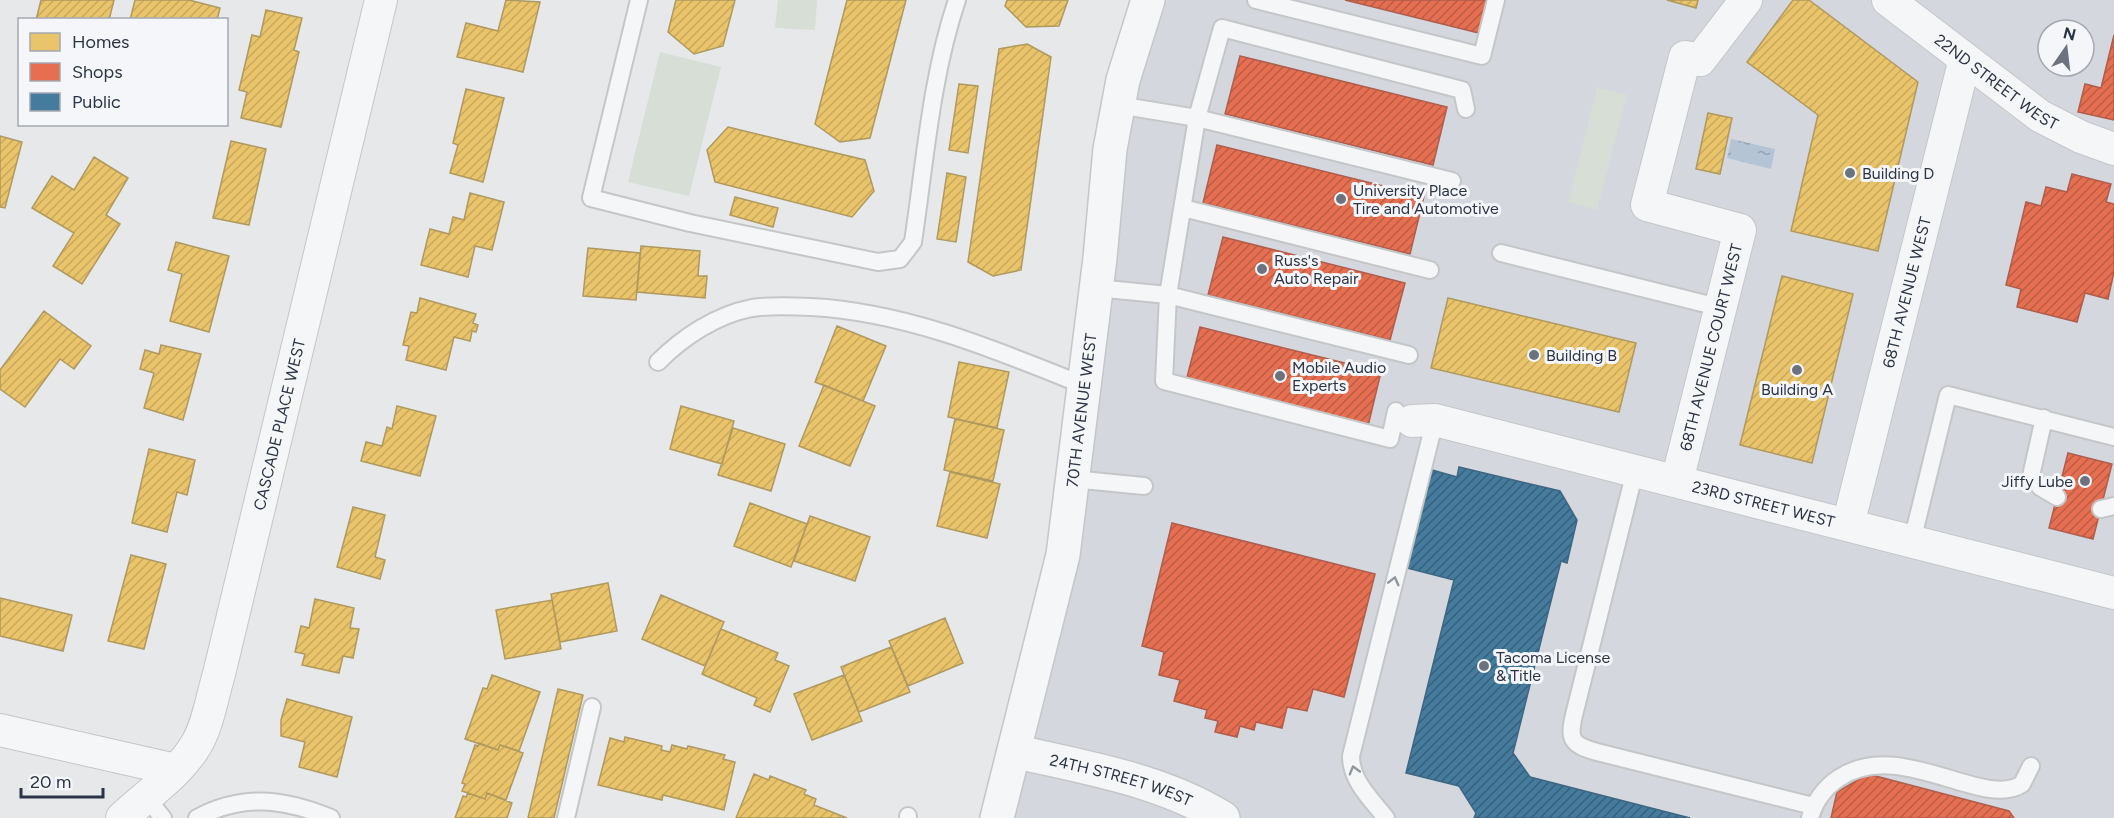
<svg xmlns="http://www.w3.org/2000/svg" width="2114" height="818" viewBox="0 0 2114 818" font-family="Figtree,sans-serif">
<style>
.built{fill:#d4d7dd;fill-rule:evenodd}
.park{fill:#d6ded6}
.water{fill:url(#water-ripples)}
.homes{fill:url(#homes-hatch);stroke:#b0995f;stroke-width:1.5}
.shops{fill:url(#shops-hatch);stroke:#af5d4d;stroke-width:1.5}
.public{fill:url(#public-hatch);stroke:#3d6683;stroke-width:1.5}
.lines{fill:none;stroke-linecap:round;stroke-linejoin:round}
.service-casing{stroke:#c4c6c8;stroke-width:20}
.minor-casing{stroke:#c4c6c8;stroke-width:34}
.tertiary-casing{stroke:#c4c6c8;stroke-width:36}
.service{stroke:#f5f6f7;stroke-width:16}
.minor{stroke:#f5f6f7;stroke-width:32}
.tertiary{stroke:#f5f6f7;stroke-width:33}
.oneway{stroke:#90959e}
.poi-dot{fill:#6c737f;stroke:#f4f6f9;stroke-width:2}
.labels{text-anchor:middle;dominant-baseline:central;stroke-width:6;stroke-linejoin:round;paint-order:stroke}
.street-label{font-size:16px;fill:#2b3445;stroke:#f4f6f9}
.poi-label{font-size:16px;fill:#2b3445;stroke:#f4f6f9;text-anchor:start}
</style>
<defs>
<pattern id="water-ripples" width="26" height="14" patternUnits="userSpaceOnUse" patternTransform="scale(1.5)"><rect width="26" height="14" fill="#b4c4d5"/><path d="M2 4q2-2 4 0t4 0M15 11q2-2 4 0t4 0" fill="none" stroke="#93a0af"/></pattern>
<pattern id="homes-hatch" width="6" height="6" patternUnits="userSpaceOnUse" patternTransform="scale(1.5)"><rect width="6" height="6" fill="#e9c46a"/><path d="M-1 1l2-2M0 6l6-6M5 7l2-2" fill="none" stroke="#c8a95d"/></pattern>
<pattern id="shops-hatch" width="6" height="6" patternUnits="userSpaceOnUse" patternTransform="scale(1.5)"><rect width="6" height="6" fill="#e76f51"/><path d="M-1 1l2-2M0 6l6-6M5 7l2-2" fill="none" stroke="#bb5c45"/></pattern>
<pattern id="public-hatch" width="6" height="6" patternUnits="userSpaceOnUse" patternTransform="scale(1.5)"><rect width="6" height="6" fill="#457b9d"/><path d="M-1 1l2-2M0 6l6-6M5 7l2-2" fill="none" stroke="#37607b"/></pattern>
</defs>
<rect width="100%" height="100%" fill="#e6e8ea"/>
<path class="built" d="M1148,0H2114V818H997L1056,588ZM2048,30H2084V66H2048Z"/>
<path class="park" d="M778,0H817L815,30L775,28Z
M660,52L721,67L689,196L628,182Z
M1597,87L1627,95L1597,210L1568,202Z"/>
<path class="water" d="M1731,139L1775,149L1771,169L1727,158Z"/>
<path class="homes" d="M41,0H114L109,20H36Z
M135,0H189L220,8L217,20H130Z
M506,0L540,2L523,72L457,57L466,23L498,31Z
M676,0H735L723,46L694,54L668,32Z
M847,0H906L870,138L840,142L815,124Z
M1007,0H1068L1059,26L1026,27L1005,6Z
M1667,0H1698L1696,8Z
M1793,0H1809L1918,82L1878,251L1791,231L1818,115L1747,62Z
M266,10L302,18L294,50L299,52L281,127L241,118L247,92L239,90L252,35L260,37Z
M1027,44L1051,57L1021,270L993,276L968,262L999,49Z
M959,84L978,86L968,153L949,150Z
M466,89L504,98L483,182L450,173L458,145L453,143Z
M1708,113L1732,118L1720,174L1696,169Z
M728,127L865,160L874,191L852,217L715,182L707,150Z
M0,136L22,142L5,208L0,207Z
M231,141L266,149L249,225L213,218Z
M94,157L128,178L106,215L120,224L82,284L53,266L74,233L32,208L52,176L74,190Z
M947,173L966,177L956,242L937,239Z
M470,193L504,202L492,250L475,246L468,277L421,265L430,229L449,234L453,217L464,220Z
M735,197L778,208L773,227L730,215Z
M176,242L229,256L209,332L170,321L182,274L168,270Z
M641,246L700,251L698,276H707L705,298L637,292Z
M588,248L640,253L636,300L583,296Z
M1782,276L1853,294L1812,463L1740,445Z
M420,298L476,314L473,323L478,325L476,332L472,331L470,341L454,337L446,370L406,360L409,346L403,345L411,312L417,313Z
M1448,298L1636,343L1619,412L1431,368Z
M44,311L91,346L74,369L60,359L25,407L0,389V370Z
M837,326L886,346L863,401L815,382Z
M161,345L201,354L183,420L144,408L154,373L140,369L145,350L159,354Z
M959,362L1009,372L997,428L948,417Z
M824,385L875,406L850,466L799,446Z
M397,406L436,416L420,476L361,461L366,442L382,446L387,427L392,429Z
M681,406L734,421L722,464L670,449Z
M955,419L1004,430L993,481L944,470Z
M733,428L785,444L771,491L718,475Z
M149,449L195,460L187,495L177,492L167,532L132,523Z
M950,472L1000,484L987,538L937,526Z
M750,503L807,524L791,567L734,546Z
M353,507L385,515L375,557L385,560L380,579L337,567Z
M810,516L870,537L855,581L794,561Z
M131,555L166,564L144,649L108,641Z
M608,583L617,631L560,642L551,594Z
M661,595L724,622L705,666L642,639Z
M0,598L72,615L63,651L0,636Z
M315,599L354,608L350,628L359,629L353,658L343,656L339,673L302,665L305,654L295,652L301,626L309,628Z
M552,600L561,649L505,659L496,610Z
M945,618L963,663L908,686L889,641Z
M721,629L778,653L775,660L789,666L770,712L754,705L757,698L702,674Z
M891,647L910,692L859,712L841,667Z
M492,675L540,692L519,751L500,745L498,750L465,739L483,688L487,689Z
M844,675L862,721L812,740L794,694Z
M558,689L583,695L554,818H528Z
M287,699L352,717L337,777L299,767L305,742L281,736V720Z
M625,737L662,746L661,750L670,752L672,745L687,749L688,746L725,755L723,759L735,762L724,810L663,795L662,800L598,785L610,738L624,742Z
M479,743L498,750L500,745L523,753L506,800L487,793L485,799L462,791L465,784L462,783L475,745L478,746Z
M754,774L769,780L770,776L806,790L804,794L816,799L814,805L847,818H736Z
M468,793L485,799L487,793L512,803L507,818H455L463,796L466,797Z"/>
<path class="shops" d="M1345,0H1488L1479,33Z
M2114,35V120L2078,112L2085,84L2101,88Z
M1240,56L1447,107L1433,165L1225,114Z
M1217,145L1424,196L1410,254L1203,203Z
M2072,174L2111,184L2106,202L2114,204V272L2108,299L2085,293L2077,322L2017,307L2021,289L2006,285L2026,202L2041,206L2046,187L2067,192Z
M1223,237L1405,283L1390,340L1208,295Z
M1200,327L1381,372L1367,430L1185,385Z
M2068,453L2112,464L2093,539L2049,528Z
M1172,523L1375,574L1344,697L1313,689L1307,711L1287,707L1282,728L1256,722L1254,730L1240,726L1237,737L1215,732L1218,721L1205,718L1207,710L1174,701L1180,680L1159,675L1164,652L1142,646Z
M1868,774L2009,811L2014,818H1831L1837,792Z"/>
<path class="public" d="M1459,467L1560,491L1577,520L1567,563L1561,561L1513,753L1530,777L1690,818H1474L1476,813L1459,786L1406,773L1454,580L1407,568L1432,470L1457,477Z"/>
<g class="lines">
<g class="service-casing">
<path id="service" d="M639,0L591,198L690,223L878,262L900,259L913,242C925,162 931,77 957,0
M1256,0L1482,56L1496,0
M1118,105L1197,118L1452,181
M1183,208L1430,270
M1501,253L1722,308
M1096,288L1168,295L1197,118L1222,28L1462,90L1466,109
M658,362C683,337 716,315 752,308C771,305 792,306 811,307C906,312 996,350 1083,385
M1396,411L1390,439L1164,381L1168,295L1409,355
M2044,418L2031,476L2040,487L2057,497
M1635,471L1574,715C1568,740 1572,745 1597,752L1813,806
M1072,479L1144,486
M2101,509L2114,506
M1912,541L1948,395L2114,437
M146,797L163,818
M197,818C243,793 285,799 331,818
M566,818L592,707
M908,818V816
M1386,818C1371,799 1351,781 1351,756L1435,420
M1810,818C1815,800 1824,788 1839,778C1900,737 1983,810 2022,784L2031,766"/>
</g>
<g class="minor-casing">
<g id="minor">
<path id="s1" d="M1888,0L2040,116L2081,137L2114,149"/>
<path id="s2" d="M1412,421L1435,420L2114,593"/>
<path id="s3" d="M1677,481L1740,230L1647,205L1685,57L1700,60L1746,0"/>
<path id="s4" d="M1848,525L1965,59"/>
<path d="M0,730L176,770"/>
<path id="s5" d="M122,818C146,795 178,775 196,745C208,725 212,697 219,674L381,0"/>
</g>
</g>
<g class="tertiary-casing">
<g id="tertiary">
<path id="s6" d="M1014,751C1085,768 1160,779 1223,818"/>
<path id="s7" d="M997,818L1063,555L1100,258L1110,149L1123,80L1148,0"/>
</g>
</g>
<use href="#service" class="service"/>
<use href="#minor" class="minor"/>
<use href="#tertiary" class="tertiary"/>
</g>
<defs><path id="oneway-chevron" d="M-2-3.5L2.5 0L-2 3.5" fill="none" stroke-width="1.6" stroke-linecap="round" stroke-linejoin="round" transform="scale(1.5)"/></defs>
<g class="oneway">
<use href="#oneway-chevron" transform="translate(1394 581) rotate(-76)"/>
<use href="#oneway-chevron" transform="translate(1354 770) rotate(-106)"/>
</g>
<g class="poi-dot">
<circle cx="1850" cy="173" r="6"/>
<circle cx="1341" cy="199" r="6"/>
<circle cx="1262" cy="269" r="6"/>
<circle cx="1534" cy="355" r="6"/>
<circle cx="1797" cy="370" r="6"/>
<circle cx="1280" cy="376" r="6"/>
<circle cx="2085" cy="481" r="6"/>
<circle cx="1484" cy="666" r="6"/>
</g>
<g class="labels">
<g class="street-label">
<text stroke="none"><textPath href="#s1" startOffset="136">22ND STREET WEST</textPath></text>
<text stroke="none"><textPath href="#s4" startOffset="240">68TH AVENUE WEST</textPath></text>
<text stroke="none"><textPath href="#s3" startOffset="138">68TH AVENUE COURT WEST</textPath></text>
<text stroke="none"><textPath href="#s7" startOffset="417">70TH AVENUE WEST</textPath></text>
<text stroke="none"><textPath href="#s5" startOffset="436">CASCADE PLACE WEST</textPath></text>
<text stroke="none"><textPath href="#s2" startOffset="362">23RD STREET WEST</textPath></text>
<text stroke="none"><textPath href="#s6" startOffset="111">24TH STREET WEST</textPath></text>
</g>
<g class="poi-label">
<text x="1862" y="173">Building D</text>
<text x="1353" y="190">University Place<tspan x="1353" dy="18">Tire and Automotive</tspan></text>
<text x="1274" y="260">Russ's<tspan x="1274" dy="18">Auto Repair</tspan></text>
<text x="1546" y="355">Building B</text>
<text x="1292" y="367">Mobile Audio<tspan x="1292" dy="18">Experts</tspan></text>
<text x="1797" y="389" text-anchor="middle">Building A</text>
<text x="2073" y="481" text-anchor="end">Jiffy Lube</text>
<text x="1496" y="657">Tacoma License<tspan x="1496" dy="18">&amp; Title</tspan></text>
</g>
</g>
<rect x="18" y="18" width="210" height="108" fill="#f4f6f9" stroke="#a4a8b1" stroke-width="1.5"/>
<rect x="30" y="33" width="30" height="18" fill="#e9c46a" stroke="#a4a8b1" stroke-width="1.5"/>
<text x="72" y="48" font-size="18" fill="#2b3445">Homes</text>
<rect x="30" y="63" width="30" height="18" fill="#e76f51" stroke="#a4a8b1" stroke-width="1.5"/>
<text x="72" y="78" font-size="18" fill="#2b3445">Shops</text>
<rect x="30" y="93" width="30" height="18" fill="#457b9d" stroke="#a4a8b1" stroke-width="1.5"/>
<text x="72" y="108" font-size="18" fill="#2b3445">Public</text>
<g transform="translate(2066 48) rotate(14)"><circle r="28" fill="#f4f6f9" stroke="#a4a8b1" stroke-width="1.5"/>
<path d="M0-4.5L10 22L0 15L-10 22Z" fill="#6c737f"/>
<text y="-9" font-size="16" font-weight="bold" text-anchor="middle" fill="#2b3445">N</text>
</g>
<path d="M21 788v9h82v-9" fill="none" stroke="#2b3445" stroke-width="3"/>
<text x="30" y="788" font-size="18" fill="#2b3445" stroke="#f4f6f9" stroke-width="4.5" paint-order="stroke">20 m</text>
</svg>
